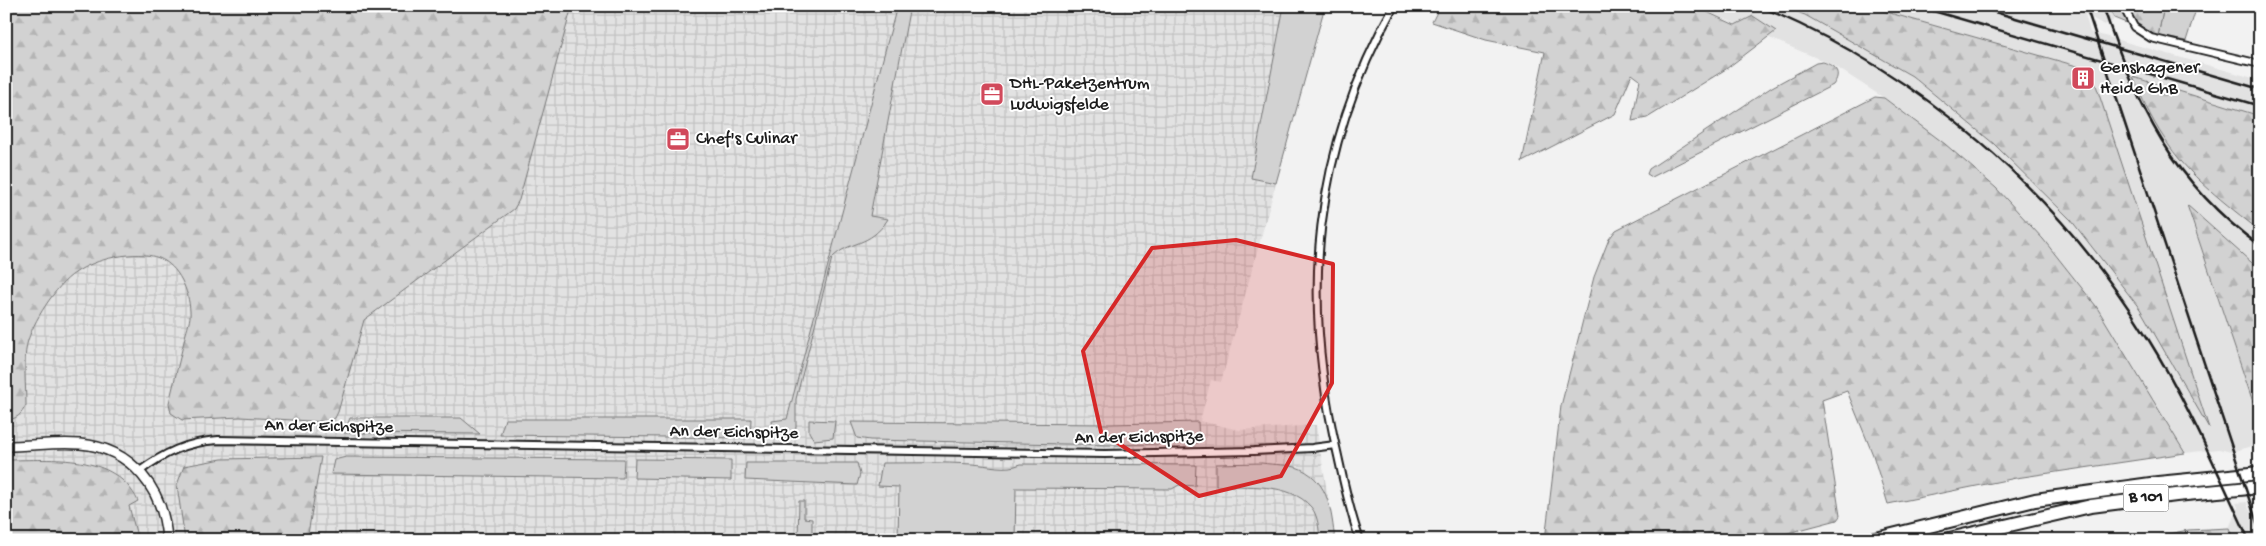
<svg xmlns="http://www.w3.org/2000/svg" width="2266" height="546" viewBox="0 0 2266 546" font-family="'Gochi Hand',sans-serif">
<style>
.built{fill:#e2e2e2}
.industrial{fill:url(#industrial-grid)}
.green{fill:#d2d2d2;stroke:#777}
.forest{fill:url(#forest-firs);stroke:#777}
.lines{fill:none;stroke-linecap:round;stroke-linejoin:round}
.street-casing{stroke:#1c1c1c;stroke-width:10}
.secondary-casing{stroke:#1c1c1c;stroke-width:12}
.highway-casing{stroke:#1c1c1c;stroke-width:16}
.street{stroke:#fff;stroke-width:6}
.secondary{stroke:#fff;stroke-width:9}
.highway{stroke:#fff;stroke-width:12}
.rail{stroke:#1c1c1c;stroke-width:2.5}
.marked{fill:#d62828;fill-opacity:0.2;stroke:#d62828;stroke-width:4;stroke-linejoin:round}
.labels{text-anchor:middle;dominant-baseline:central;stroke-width:4;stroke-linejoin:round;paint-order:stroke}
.shield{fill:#fff;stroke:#606060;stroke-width:1}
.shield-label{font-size:16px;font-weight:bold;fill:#1c1c1c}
.poi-label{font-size:18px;fill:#1c1c1c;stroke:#fff;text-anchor:start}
.street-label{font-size:18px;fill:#1c1c1c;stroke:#fff}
</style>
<defs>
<pattern id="industrial-grid" width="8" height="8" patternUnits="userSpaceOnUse" patternTransform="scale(1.25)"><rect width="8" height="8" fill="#e2e2e2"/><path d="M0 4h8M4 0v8" fill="none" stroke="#c1c1c1"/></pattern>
<pattern id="forest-firs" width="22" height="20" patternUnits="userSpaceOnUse" patternTransform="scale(1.25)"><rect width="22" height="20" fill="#d2d2d2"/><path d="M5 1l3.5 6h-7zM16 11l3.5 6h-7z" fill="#b4b4b4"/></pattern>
</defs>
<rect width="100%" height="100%" fill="#f2f2f2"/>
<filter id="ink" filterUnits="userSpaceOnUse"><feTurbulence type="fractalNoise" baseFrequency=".02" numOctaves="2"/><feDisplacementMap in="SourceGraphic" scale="10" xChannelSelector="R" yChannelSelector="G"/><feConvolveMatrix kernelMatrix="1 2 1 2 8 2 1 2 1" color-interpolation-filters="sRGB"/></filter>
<g filter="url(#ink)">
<path class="built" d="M1694,6H1781L1805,15L1912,76L1994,144L2071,220L2140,309L2091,70L1865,6H2060L2079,11L2078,6H2110L2114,18L2112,22L2104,25L2085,14L2090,32L2260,80V116L2134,77L2146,107L2165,140L2197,178L2260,231V270L2187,206L2260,423V444L2231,452L2219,449L2185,453L2096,306L2043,239L1996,188L1945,144L1884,98L1833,65Z
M2247,502L2249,510L2260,513V540H2234L2229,528L2238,507L2236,503Z"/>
<path class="industrial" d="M6,6H1325L1221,382L1211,380L1200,421L1239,430L1316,425L1330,510L1332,540H6Z"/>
<path class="green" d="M897,6H910L870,216L888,219C870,248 849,240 832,258L796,399V427L791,438L783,440L774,436L772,421L787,419Z
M1284,6H1325L1276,183L1251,178Z
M2164,6H2197L2186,41L2158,36Z
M350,418H461L480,434L344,433Z
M505,419H751L750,438L500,435Z
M809,420L835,421L833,438L814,440L809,432Z
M851,422L1110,424L1198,422L1199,443L1115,445L870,440L857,438Z
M346,457L624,459L623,478L331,474L334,460Z
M635,459L731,460V480L634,478Z
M746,463H857L860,474L857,485L745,480Z
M882,463C912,463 942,462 972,464C989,465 1005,471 1021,464L1196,465L1195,486L1179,485L1172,489L1016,488L1015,540H898L899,487L878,486Z
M1262,463C1273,465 1290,464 1301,469C1330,483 1331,512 1335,540H1320C1319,529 1318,515 1311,507C1290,482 1245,487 1216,486V464Z
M799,501H804V518L812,519V539L834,540H798Z"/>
<path class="forest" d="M6,6H572L519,200L514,209L364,320L338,412L335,418L327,422L240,417L182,420L171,413L169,403C174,381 180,359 185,337C187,329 191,319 190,311C189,291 179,266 159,258C136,249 94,259 75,273C56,285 32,323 27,344C23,363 26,386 26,405C21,415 17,419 6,420Z
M1440,6H1694L1735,25L1753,16L1776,31L1726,69L1647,118L1632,121L1640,80L1632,74L1615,114L1522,162L1545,52L1486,40L1432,22Z
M1781,6H1865L2091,70L2209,428L2140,309L2071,220L1994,144L1912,76L1805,15Z
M2110,6H2164L2158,36L2114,18Z
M1823,62C1836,66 1842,73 1833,85L1652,177L1647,174L1649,169L1772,87L1816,63Z
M2133,77L2260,116V231C2226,204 2187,175 2164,138C2151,119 2142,98 2133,77Z
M1875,97L1884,98L1945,144L1996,188L2043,239L2096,306L2185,453L2016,478L1888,504L1873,455L1847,391L1822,400L1840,516L1837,520L1762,540H1545L1561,406L1594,277L1609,239L1616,230Z
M2187,205L2260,270V423Z
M321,457L307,540H185L177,485L184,466L222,459Z
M6,460C53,460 114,452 138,501L129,506L138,540H6Z
M2229,528L2234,540H2139L2188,530Z"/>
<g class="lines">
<g class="street-casing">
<path id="street" d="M2123,6L2134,27L2151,38L2260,64
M140,471C164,453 187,442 218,440L1105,454L1254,451L1312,448L1335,445
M1360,540C1350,513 1344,484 1338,456C1300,297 1313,151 1394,6"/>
</g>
<g class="secondary-casing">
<path id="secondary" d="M6,446C31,446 55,442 80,444C132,448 164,490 167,540"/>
</g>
<g class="highway-casing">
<path id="highway" d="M1872,540L2035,500L2158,483L2260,473
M1945,540L2091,506L2176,495L2260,487"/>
</g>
<use href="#street" class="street"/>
<use href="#secondary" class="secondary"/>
<use href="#highway" class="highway"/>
<path class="rail" d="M1759,6C1919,72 2056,190 2147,337C2187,401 2217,471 2249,540
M1916,6L2260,106
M1974,6L2260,89
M2086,6L2260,532
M2103,6C2136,105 2173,183 2260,246"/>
</g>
</g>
<path class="marked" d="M1236,240L1333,264L1332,383L1281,476L1199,496L1101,432L1083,351L1152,248Z"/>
<defs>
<g id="building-square" transform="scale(1.25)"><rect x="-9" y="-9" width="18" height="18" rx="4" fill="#d1495b" stroke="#fff"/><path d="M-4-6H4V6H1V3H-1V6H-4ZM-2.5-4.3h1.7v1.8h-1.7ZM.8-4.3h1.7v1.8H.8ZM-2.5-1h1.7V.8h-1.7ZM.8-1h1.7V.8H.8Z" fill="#fff"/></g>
<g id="office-square" transform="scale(1.25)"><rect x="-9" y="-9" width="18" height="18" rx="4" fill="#d1495b" stroke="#fff"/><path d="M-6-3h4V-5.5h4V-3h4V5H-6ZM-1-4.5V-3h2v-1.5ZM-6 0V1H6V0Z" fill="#fff"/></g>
</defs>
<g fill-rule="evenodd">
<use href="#building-square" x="2083" y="78"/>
<use href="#office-square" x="992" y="94"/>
<use href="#office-square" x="678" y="139"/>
</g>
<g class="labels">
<rect class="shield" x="2123.5" y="484.5" width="45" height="27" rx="4"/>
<g class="shield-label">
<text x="2146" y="498">B 101</text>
</g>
<g class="poi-label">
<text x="2100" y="68">Genshagener<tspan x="2100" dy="21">Heide GhB</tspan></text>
<text x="1010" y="84">DHL-Paketzentrum<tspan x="1010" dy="21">Ludwigsfelde</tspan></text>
<text x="696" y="139">Chef's Culinar</text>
</g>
<g class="street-label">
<text transform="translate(329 427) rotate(1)">An der Eichspitze</text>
<text transform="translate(734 433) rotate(1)">An der Eichspitze</text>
<text transform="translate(1139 438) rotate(-1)">An der Eichspitze</text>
</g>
</g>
<rect width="2266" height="546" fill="none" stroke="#fff" stroke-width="25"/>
<rect x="12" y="12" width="2241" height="521" fill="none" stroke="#1c1c1c" stroke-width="2" filter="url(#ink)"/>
</svg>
